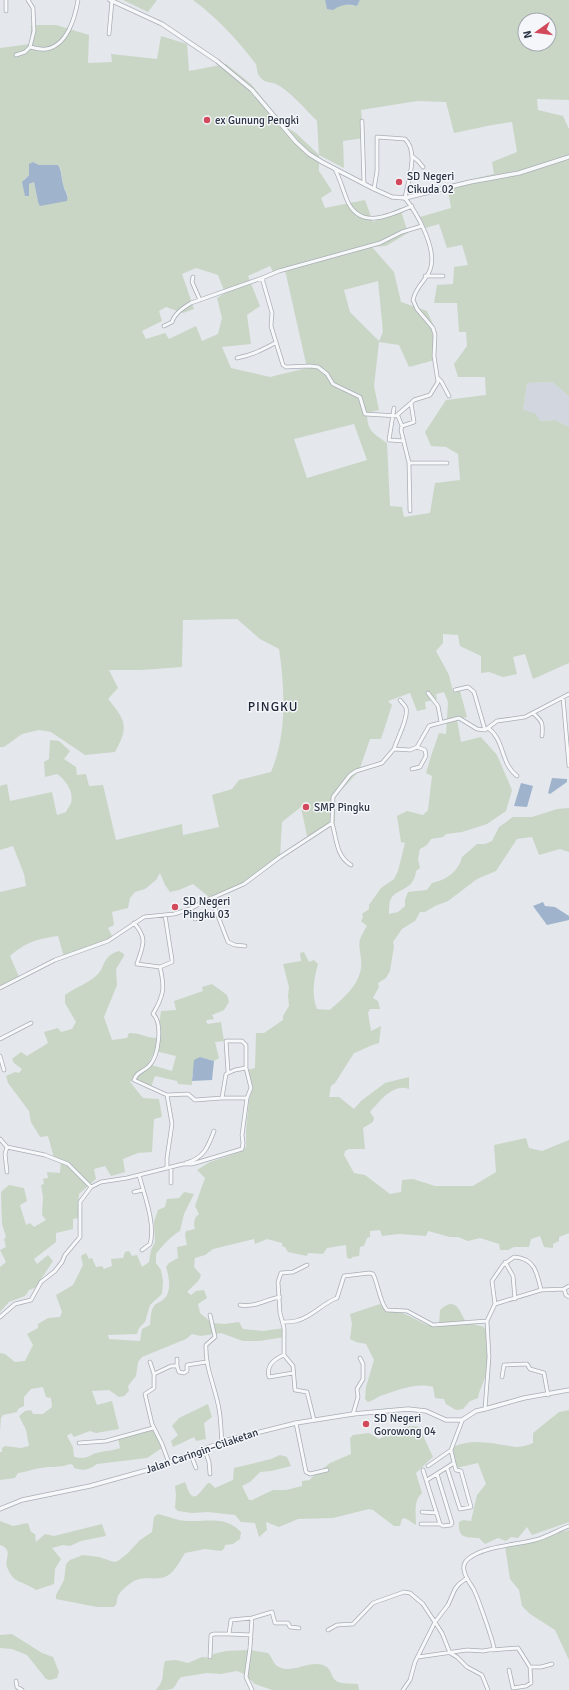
<svg xmlns="http://www.w3.org/2000/svg" width="569" height="1690" viewBox="0 0 569 1690" font-family="Signika,sans-serif">
<style>
.built{fill:#d2d6de}
.green{fill:#c9d6c5;fill-rule:evenodd}
.water{fill:#9fb4cc}
.lines{fill:none;stroke-linecap:round;stroke-linejoin:round}
.minor-casing{stroke:#a9aeb7;stroke-width:4.5}
.tertiary-casing{stroke:#a9aeb7;stroke-width:5}
.minor{stroke:#f7f8fa;stroke-width:3}
.tertiary{stroke:#f7f8fa;stroke-width:3.5}
.poi-dot{fill:#d1495b;stroke:#f4f6f9;stroke-width:1.5}
.labels{text-anchor:middle;dominant-baseline:central;stroke-width:3;stroke-linejoin:round;paint-order:stroke}
.poi-label{font-size:11px;fill:#2b3445;stroke:#f4f6f9;text-anchor:start}
.street-label{font-size:11px;fill:#2b3445;stroke:#f4f6f9}
.quarter-label{font-size:13px;letter-spacing:1px;fill:#1d2536;stroke:#f4f6f9}
</style>
<rect width="100%" height="100%" fill="#e4e7ec"/>
<path class="built" d="M552,382L569,396V427L555,420L544,421L539,420L523,410L527,383Z"/>
<path class="green" d="M123,0H157L148,12Z
M193,0H325V2L357,6L360,0H569V100L537,99L538,110L563,116L569,129V396L552,382L527,383L523,410L536,414L539,420L544,421L555,420L569,427V663L533,679L525,654L513,657L517,674L503,677L489,672L481,673V656L460,646L458,635L443,634V643L436,651L449,675L453,692L460,691L467,717L457,720L461,742L481,737L497,755L512,790L506,811L487,824L462,832L446,834L443,837L431,839L427,845L420,849L418,859L420,868L416,871C414,892 394,888 390,901C389,905 389,910 389,914L398,912L405,906V900L408,892L427,890L432,883C446,880 459,871 462,857L477,844H485L492,841L499,827L513,817H532L557,809L569,808V852L560,849L539,855L532,837L517,839L496,871L477,879L448,901L435,906L425,912H420L415,921L402,929L393,942L394,946L390,971L386,978L378,983L379,987L373,998L378,1001L380,1009H370L368,1013L371,1031L381,1026L379,1043C370,1045 363,1050 354,1053L335,1083L331,1086L329,1097H339L354,1109L361,1101L385,1083L409,1077V1089C393,1083 380,1101 370,1112L374,1118L373,1122L363,1128L365,1149H349L345,1151L344,1155L354,1173L365,1175L390,1194L401,1192L402,1180L413,1179L435,1186H473L496,1172L494,1145L526,1138L529,1148L542,1151L569,1140V1233L559,1237V1241L553,1244V1248L544,1247L540,1236L531,1239L529,1247H514L508,1250H500L499,1244L480,1238L468,1241L458,1237H450L428,1231L426,1236L399,1234L382,1236L380,1230L370,1231V1237L367,1238L364,1246L360,1247L359,1256L352,1257L351,1259L347,1258L346,1245L327,1248L323,1254L308,1253L307,1256L288,1252L285,1247L282,1246V1243L267,1239L255,1244L254,1239L213,1249L205,1255L195,1258L194,1267L201,1275L199,1280L187,1292L191,1295L196,1291L204,1290L207,1298L198,1304L200,1313L212,1323L225,1324L239,1322L243,1329L263,1331L284,1328L285,1337L259,1341H243L221,1333L201,1336L192,1334L186,1339L142,1357L138,1362L136,1376L128,1386L129,1391L124,1396L119,1397L109,1390L92,1391L97,1405L112,1401L119,1429L96,1433L90,1431L74,1437L71,1433L67,1436L73,1447L74,1457C90,1460 88,1454 101,1452C108,1450 113,1451 120,1448L118,1439L154,1430L165,1446L147,1458L97,1464C89,1470 84,1471 74,1468L73,1465L70,1464C61,1468 51,1466 41,1468C33,1469 26,1472 18,1473L15,1478L0,1480V1452H2V1448L5,1446L21,1448L29,1446L26,1430L19,1416L25,1411L31,1410L33,1414H43L52,1407L51,1398L46,1397L43,1387L31,1389L24,1397V1406L18,1409L17,1412L3,1415L1,1418L0,1431V1353L5,1354L15,1362L25,1361L33,1345L27,1334L38,1328V1324L48,1318L60,1317L62,1312L56,1295L73,1285L83,1265L81,1256L86,1253L89,1259L92,1258L96,1267L102,1266L104,1269L112,1266L111,1259L123,1258L125,1252L129,1251L132,1256L137,1255L142,1267L149,1262L151,1250L155,1242L154,1222L158,1210L165,1207L167,1199L179,1198L184,1192L194,1194L184,1214L180,1231C171,1236 162,1246 156,1254V1263L161,1270L163,1281L162,1294L150,1305L145,1322L139,1328L137,1334L108,1335L109,1339L140,1341L142,1329L150,1325C151,1319 150,1312 154,1306C156,1303 161,1302 164,1299C172,1291 169,1276 166,1267L169,1263L178,1258L177,1247L187,1245L185,1235L186,1231L195,1229C193,1222 194,1218 199,1214L195,1206L205,1178L197,1170L210,1162L240,1152L246,1147V1129L249,1100L253,1088L250,1079L248,1070L255,1068L256,1033H264L283,1020V1016L289,1006L288,996L289,987L283,964L301,961L300,953L304,952L309,962L314,960L318,964C314,979 311,994 317,1009L330,1010C345,997 364,981 361,959C359,942 357,942 367,926L361,921L363,917L362,914L369,909V905L381,888L394,879L398,871L405,843L401,842L397,816L407,811L423,815L428,810L432,776L426,773L431,756L439,733L446,734L448,702L444,692L436,694L437,699L425,702L426,709L417,711L410,693L388,701L392,705L381,739H370L359,771L335,797V823L308,841L301,807L282,822L280,857L240,886L209,897L193,884L179,890L170,892L165,885L160,873L156,880L145,889L135,892L130,898L128,908L112,912L114,925L108,928L113,938L64,957L58,936C37,939 26,942 10,956L20,979L0,988V892L26,886L24,874L13,846L0,850V786L7,784L10,801L52,792L57,815L66,812C67,809 70,806 71,803C74,792 66,780 57,774L45,777L44,762L49,759L50,740L59,741L70,751L64,759L76,767L77,775L86,774L89,786L103,785L116,840L182,824L183,835L219,827L212,795L232,789L239,780L271,772C287,735 285,689 279,649L260,639L237,619L183,620L182,667L142,670H109L118,688L108,699C126,721 129,726 115,752L85,755L51,732L39,730L22,734L4,747H0V48L30,44L31,25H56L89,35L88,63L112,62L111,54L157,59L161,36L187,44L189,71L226,64L251,84L287,128L296,133L319,155L317,121C305,109 290,91 276,84C269,81 266,84 260,77C256,73 258,67 255,63C237,39 216,17 193,0ZM525,20H549V44H525ZM417,101L446,102L454,133L492,125L512,122L517,152L492,162L494,174L447,185L451,208L420,217L426,228L439,224L447,248L462,245L468,265L454,267L453,284L437,285L434,303H457L459,332H466L467,346L454,364L458,377H485L486,395L446,400L425,432L431,446L446,447L458,454L460,480L435,483L430,513L404,517L402,507L390,506L387,443C373,433 367,431 367,413L379,410L374,386L379,342L399,345L409,367L435,360L437,333L427,311L401,302L394,272L372,247L386,246L408,233L400,208L373,222L365,200L325,208L321,198L332,191L319,171V155L344,168L343,141L364,138L361,110ZM33,162L39,165H58L61,170L63,185L68,196L38,202L34,182L29,184L24,179L29,175ZM270,266L274,274L285,270L307,368L270,377L231,368L222,347L251,344L247,315L260,306L248,276ZM196,268L218,275L225,293L217,298L222,318L218,334L202,341L196,326L169,339L165,333L146,339L142,331L162,321L159,311L166,307L183,313L194,309L182,274ZM378,281L383,332L379,341L350,312L344,290ZM354,424L367,460L307,478L294,439Z
M119,951L124,954V956L116,969L117,985L104,1017L112,1040L127,1038L129,1033C142,1033 145,1038 157,1038L161,1011L176,1010L174,1001L203,991L202,987L212,984L227,995L229,1002L224,1010L212,1015L214,1019L207,1020L206,1022L208,1024L221,1022L224,1041L215,1042L219,1058L214,1061L200,1057L192,1075V1085L178,1084L177,1081L155,1076L151,1087L133,1080L130,1082L143,1098L159,1099L162,1117L154,1119L152,1152L138,1153L123,1159L125,1172L111,1176L105,1166L94,1169L96,1179L79,1194L78,1218L73,1219V1229L56,1233V1242L34,1259L37,1264L48,1255L53,1261L35,1288L29,1290L25,1296L9,1302L0,1312V1267L6,1262L0,1250L6,1247L4,1239L6,1237L2,1224L1,1192L9,1185L24,1188L27,1201L20,1205L26,1225L30,1223L34,1227L46,1220L42,1215L43,1197L41,1185L44,1184L43,1179L48,1178L47,1172L60,1173L61,1161L54,1158L48,1136L40,1137L31,1122L29,1111L8,1083L6,1076L15,1072L19,1073L22,1069L14,1063L12,1059L21,1052L27,1056L48,1043L44,1032L58,1028L61,1032L72,1029L76,1022L65,1003V995C74,988 87,984 96,976C106,968 101,956 119,951ZM155,1051L176,1056L172,1071L148,1064Z
M380,1304L386,1310L403,1313L427,1325L439,1326L440,1310C457,1295 459,1312 466,1322L484,1327C490,1339 488,1365 485,1377C483,1385 479,1390 478,1398L470,1401L463,1409L456,1410L446,1404L444,1399L435,1398L433,1387C417,1382 395,1391 380,1396C376,1398 372,1401 368,1402L365,1399L366,1387L374,1360L366,1344L356,1342L350,1339L352,1324L350,1314Z
M208,1404L212,1417L204,1423L206,1439L196,1441L194,1437L173,1447L171,1441L178,1435L172,1426L179,1418Z
M569,1410V1522L532,1535L527,1527L518,1538L511,1537L506,1541L498,1538L485,1544L479,1538C466,1537 458,1539 459,1522L463,1520L471,1521L477,1495L486,1484L478,1463L456,1468L453,1449L455,1446C475,1438 495,1444 516,1447C521,1447 527,1445 531,1444L533,1443V1433L559,1412Z
M413,1426L419,1427L433,1457L416,1473L422,1493C413,1501 416,1514 416,1525L405,1518L402,1519L400,1526H394L373,1510L369,1509L333,1518L298,1519L279,1527L266,1522L267,1530L259,1537L255,1523L241,1522L235,1515L208,1512L192,1513L178,1511L175,1508L176,1495L175,1486L185,1482C193,1505 196,1497 208,1483H210L215,1488L233,1480L234,1468L271,1459L280,1455L287,1457L291,1466L271,1471L260,1472L250,1482L242,1486L249,1500H252L273,1490H286L302,1486V1481L310,1480L311,1478L330,1463L351,1454L350,1438L353,1435L369,1433L379,1439L399,1428Z
M158,1514C168,1516 177,1521 188,1521C208,1522 224,1515 241,1532L240,1539L233,1544L225,1545L224,1549L221,1551L205,1549L185,1553C181,1559 177,1568 171,1573C160,1584 144,1573 131,1583C127,1585 119,1593 118,1596C116,1600 118,1604 114,1607H97L56,1599V1595L64,1580L66,1564L70,1560L83,1555L99,1557L114,1562L118,1561L128,1553L140,1540L152,1532L154,1517Z
M0,1521L13,1526L28,1523L31,1532L35,1534L36,1542L45,1534L54,1536L102,1524L106,1536L81,1541L70,1546L63,1545L52,1548L61,1559L55,1569L54,1584L36,1590C22,1580 14,1585 7,1567C4,1559 14,1550 0,1545Z
M569,1530V1660L555,1630L530,1614L522,1606L519,1590L510,1579L505,1546Z
M12,1634L42,1653L53,1657L59,1672L57,1678L50,1680L46,1679L27,1655L12,1649L0,1648V1635Z
M250,1650L268,1653C272,1657 273,1663 277,1666C291,1675 308,1660 323,1665C331,1668 330,1673 334,1679C339,1685 352,1683 358,1684L359,1690H272L255,1684L244,1674L237,1671L221,1674L207,1673L182,1677C177,1679 177,1686 172,1689C169,1690 160,1690 156,1690C166,1678 161,1675 165,1661L176,1660L188,1663L202,1657L212,1658L213,1654L226,1651Z"/>
<path class="water" d="M325,0H360L357,6C347,4 342,4 333,10L327,9Z
M33,162L39,165H58C62,171 61,177 63,184C64,191 69,194 67,201L40,206L38,202L34,182L29,184V196H25L22,182L29,175V164Z
M552,778L567,779V782L550,794L548,793Z
M521,783L533,786L527,807L514,806Z
M543,902L545,906L555,907L569,916V920L547,925L533,906Z
M200,1057L214,1061L212,1080L192,1081L194,1060Z"/>
<g class="lines">
<g class="minor-casing">
<path id="minor" d="M6,11V0
M109,34L112,1
M30,47C35,48 41,50 46,49C67,46 75,18 78,0
M16,55L25,52L30,47L34,31L33,8L28,0
M362,121L364,184
M412,156L418,161L423,167
M335,169C340,179 343,190 347,200C360,231 390,215 412,206
M374,189L377,171V137L405,139C419,152 408,181 405,198C417,213 438,250 430,270C425,282 416,286 413,300L417,309L433,328L435,335L434,356L438,382L430,395L414,400L411,403L414,422L402,426L401,430L409,463L410,511
M425,276H443
M193,277L192,282L200,300
M262,278L272,313L271,326L283,365L286,367L310,366L318,367L327,374L333,384L360,397L365,414L398,416L402,426
M164,326L172,322C175,313 183,308 191,303L262,278L279,271L380,243L402,232L422,226
M237,358C252,355 262,350 275,343
M438,378L441,381L449,396
M394,408L389,440L404,441
M397,415L411,403
M409,463H447
M455,690L468,687L474,692L485,730
M428,693L438,706L441,722
M563,697L569,766
M533,713C543,722 543,723 542,736
M488,728C505,740 500,763 517,776
M394,749C397,739 409,717 406,708C405,705 402,703 400,700
M412,769L420,767L426,756L425,750L417,747
M332,823C337,840 336,856 351,865
M211,898L228,942L235,945L245,946
M190,909L195,919L216,912
M165,915L172,960V962L160,967C165,988 164,995 153,1014C163,1023 159,1056 149,1066C143,1072 137,1071 134,1080L167,1095L188,1094L195,1100L222,1098H247
M134,923C148,939 143,945 137,964L160,967
M0,988L55,960L108,941L144,917L174,914L190,909L203,902L244,884L280,857L332,823L333,797L350,775L356,771L382,763L394,749L410,750L417,747L429,726L432,725L459,718L477,729L485,730L497,721L525,717L569,694
M0,1039L31,1023
M0,1056L4,1070
M167,1095L172,1124L167,1158V1168
M222,1098L226,1074L235,1070L246,1068
M0,1139L7,1147L45,1155L68,1164L91,1187
M186,1163C204,1158 208,1147 214,1131
M7,1172L5,1154L7,1147
M139,1175C144,1194 156,1225 150,1244L142,1250
M171,1183V1167
M134,1192L143,1190
M505,1262L513,1276L515,1299
M307,1265L293,1272L281,1273L278,1282L280,1313L284,1328V1355L293,1366L295,1390L307,1392L314,1420
M564,1289L566,1295L569,1297
M495,1304L492,1281L503,1265L514,1257C534,1258 537,1272 541,1290
M240,1305C254,1308 267,1299 280,1297
M210,1315L215,1337L206,1345C205,1368 215,1386 219,1409C221,1420 221,1432 222,1444
M0,1317L15,1304L31,1300L41,1282L55,1271L62,1262L65,1255L80,1237V1202L91,1187L101,1182L127,1178L183,1164H192L242,1149L243,1143L242,1135L247,1098L251,1088L246,1068V1045L242,1041H226L228,1072
M283,1322C288,1322 294,1322 299,1320C313,1316 323,1303 337,1298L344,1276L369,1273L373,1274C378,1283 380,1304 387,1310L407,1311L433,1325L487,1321
M284,1355C274,1359 266,1365 269,1377L293,1373
M150,1362L154,1374
M177,1366V1359
M502,1377L504,1365L527,1364L530,1369L544,1373L548,1395
M485,1409L489,1357L487,1321L495,1304L541,1290L564,1289L569,1286
M353,1414L358,1397L357,1389L363,1379V1364L360,1358
M296,1423L306,1472L310,1474L327,1470
M79,1443L106,1441L153,1428
M205,1450L209,1462L210,1474
M191,1455L196,1468
M169,1463L162,1444L152,1424L145,1394L154,1388V1374L171,1366H177L179,1372L184,1373L187,1371V1365L206,1362
M428,1466L451,1450L462,1421
M447,1468L460,1509L471,1507L461,1471L456,1470L454,1463
M423,1470L440,1524L443,1526L451,1525L452,1523L437,1474
M427,1480L454,1463L451,1450
M422,1512L437,1513
M421,1524H440
M328,1630L337,1625L353,1624L373,1603L404,1592L410,1593L423,1604L442,1633L450,1653L457,1657L467,1667L482,1675L488,1690
M229,1634L251,1635
M492,1650L518,1648L530,1667L531,1683L526,1686L513,1688L509,1670
M210,1657L211,1635L214,1634H229L231,1620L252,1618L272,1612L275,1623H288L290,1627L299,1628
M418,1657L467,1650L483,1651L494,1649C494,1643 477,1595 473,1588C469,1582 465,1577 464,1570C463,1566 465,1561 468,1559C484,1546 516,1545 535,1540C547,1537 558,1530 569,1526
M530,1667H541L552,1664
M16,1681L17,1687L22,1690
M252,1690L246,1677L250,1648L252,1618
M403,1690L410,1680L415,1662L435,1622L448,1605L455,1589L459,1584L467,1578"/>
</g>
<g class="tertiary-casing">
<path id="tertiary" d="M110,0L162,24L217,61L252,90L296,142L309,154L322,162L374,189L392,197L405,198L470,182L519,173L569,157
M0,1509L22,1500L90,1486L151,1469L228,1440L296,1423L353,1414L408,1409L426,1411L446,1420H462L476,1411L485,1409L524,1398L569,1390"/>
</g>
<use href="#minor" class="minor"/>
<use href="#tertiary" class="tertiary"/>
</g>
<g class="poi-dot">
<circle cx="207" cy="120" r="4"/>
<circle cx="399" cy="182" r="4"/>
<circle cx="306" cy="807" r="4"/>
<circle cx="175" cy="907" r="4"/>
<circle cx="366" cy="1424" r="4"/>
</g>
<g class="labels">
<g class="poi-label">
<text x="215" y="120">ex Gunung Pengki</text>
<text x="407" y="176">SD Negeri<tspan x="407" dy="13">Cikuda 02</tspan></text>
<text x="314" y="807">SMP Pingku</text>
<text x="183" y="901">SD Negeri<tspan x="183" dy="13">Pingku 03</tspan></text>
<text x="374" y="1418">SD Negeri<tspan x="374" dy="13">Gorowong 04</tspan></text>
</g>
<g class="street-label">
<text transform="translate(202 1451) rotate(-19)">Jalan Caringin–Cilaketan</text>
</g>
<g class="quarter-label">
<text x="273" y="707">PINGKU</text>
</g>
</g>
<g transform="translate(537 32) rotate(256)"><circle r="19" fill="#f4f6f9" stroke="#a4a8b1"/>
<path d="M0-3L7 15L0 10L-7 15Z" fill="#d1495b"/>
<text y="-6" font-size="11" font-weight="bold" text-anchor="middle" fill="#2b3445">N</text>
</g>
</svg>
